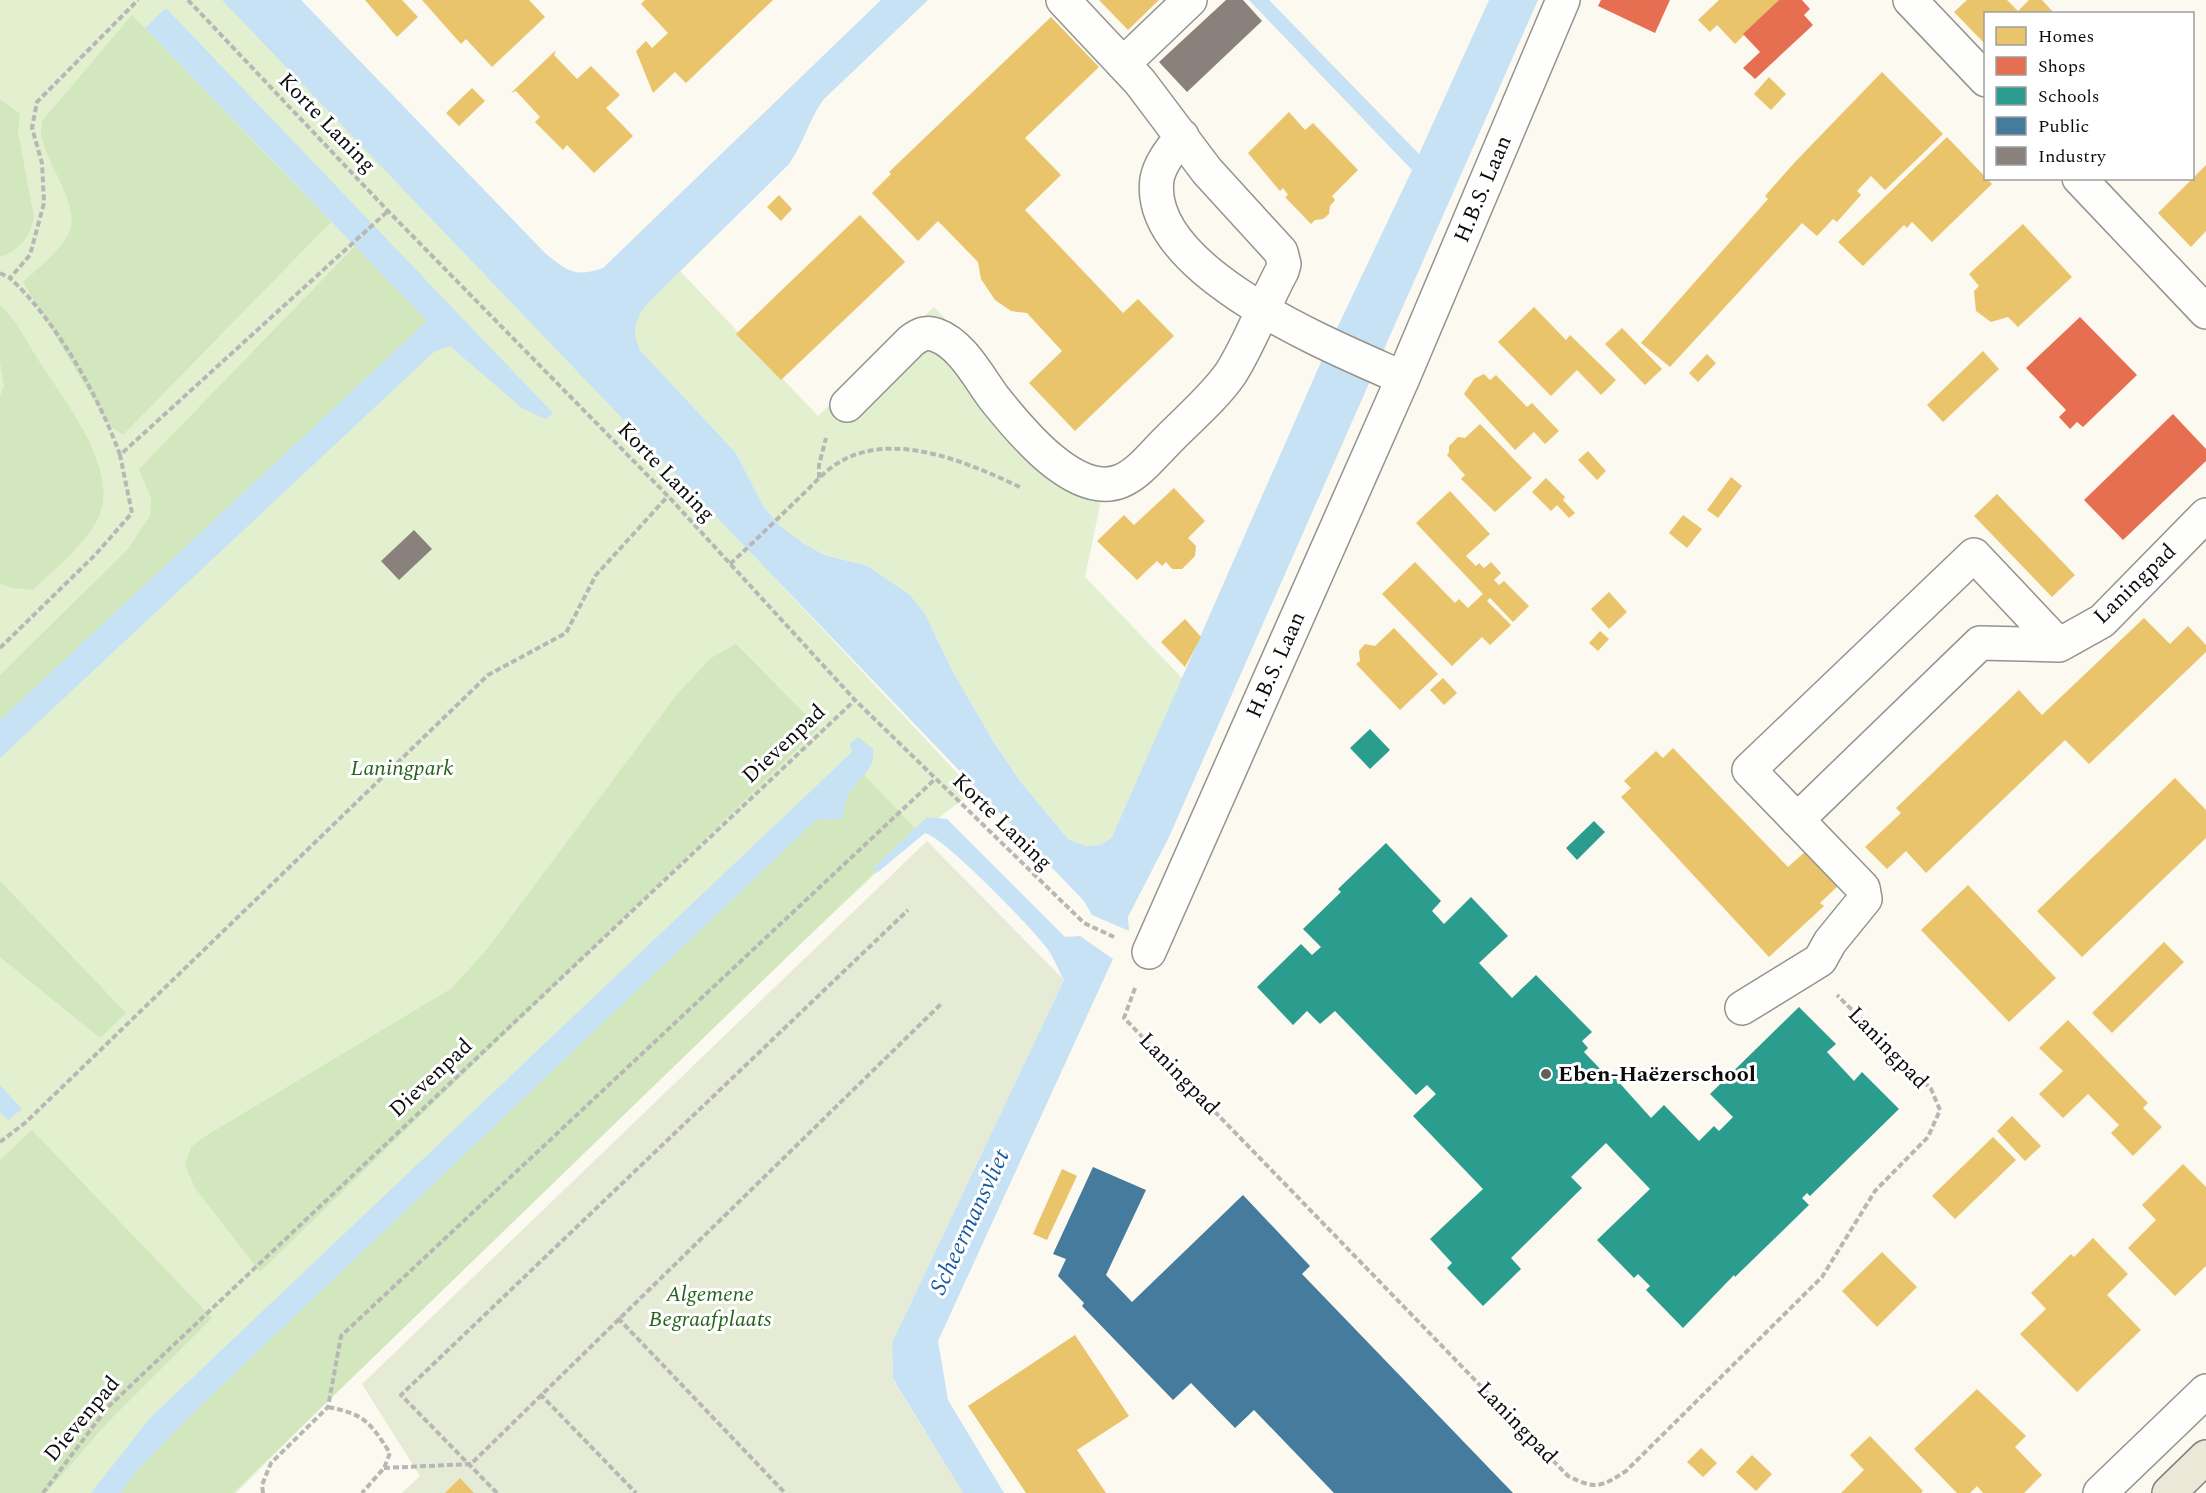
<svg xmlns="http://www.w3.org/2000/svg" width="2206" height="1493" viewBox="0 0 2206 1493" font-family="Spectral,serif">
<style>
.green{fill:#e2f0d0}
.forest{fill:#d2e7be}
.cemetery{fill:#e5ebd4}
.water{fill:#c7e2f4}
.homes{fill:#e9c46a}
.shops{fill:#e76f51}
.schools{fill:#2a9d8f}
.public{fill:#457b9d}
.industry{fill:#8a817c}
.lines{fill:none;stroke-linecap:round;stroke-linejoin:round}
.minor-casing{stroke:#94938f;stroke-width:36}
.major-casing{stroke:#81807c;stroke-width:36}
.path{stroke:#b7b7b5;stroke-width:4;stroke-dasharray:6 3;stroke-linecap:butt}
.minor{stroke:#fefefd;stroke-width:33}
.major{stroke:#ece8d8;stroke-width:33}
.poi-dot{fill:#605f5c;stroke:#fff;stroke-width:2}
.labels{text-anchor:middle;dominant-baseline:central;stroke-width:6;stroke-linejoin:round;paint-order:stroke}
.street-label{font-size:22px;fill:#0c0c0c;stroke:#fff}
.park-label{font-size:22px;font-style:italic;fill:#28631e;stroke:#fff}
.poi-label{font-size:22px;font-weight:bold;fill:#0c0c0c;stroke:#fff;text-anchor:start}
.water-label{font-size:24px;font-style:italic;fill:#175b9c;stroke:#fff}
</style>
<rect width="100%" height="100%" fill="#fbf9f0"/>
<path class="green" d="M0,0H225L461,243L974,791L919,833L547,1181L236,1493H0Z
M680,271L818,416L934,307L990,366L1009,401L1087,470L1108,467L1085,577L1183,679L1112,837L1101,845L1086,846L1068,839L1020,781L993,741L952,670L925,614L910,595L868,566L826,555L803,543L780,526L763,506L736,453L640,350C638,344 633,337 634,332C635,307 664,287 680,271Z"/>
<path class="forest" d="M132,15L331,222L123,435L108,424L23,282C38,268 57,254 68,235C83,210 48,166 42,139C40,134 42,127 42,121Z
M0,99L20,114L18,132L34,217C30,237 19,251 0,257Z
M355,246L427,321L0,720V675L127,550L150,516L151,498L139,469Z
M0,305C17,320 27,343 39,361C59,392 85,425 97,461C101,472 105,489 103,501C100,534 55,568 33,590L12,588L0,584V396L4,386L0,362Z
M736,644L819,728L260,1272L195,1188L185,1165L191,1147L204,1137L452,988L487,949L678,693L711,658Z
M863,774L915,828L873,868L876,871L233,1493H121L135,1473L189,1417L816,820L843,819L845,799Z
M0,881L126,1013L100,1038L0,957Z
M32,1130L212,1318L108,1422L46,1493H0V1160Z"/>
<path class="cemetery" d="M927,841L1064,980L892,1343L893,1380L963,1493H402L420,1476L362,1384Z"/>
<path class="water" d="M222,0H301L545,253C567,271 575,278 603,268L881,0H928L823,100C809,120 803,144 789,164L645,306C634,323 632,332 640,350L736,453L763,506L780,526L803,543L825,555L868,566L910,595L925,614L952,670L993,741L1020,781L1068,839L1086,846L1101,845L1112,837L1321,362L1412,170L1249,0H1269L1419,154L1489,0H1538L1169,837L1128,917L1129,931L1092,915L1084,901Z
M166,8L553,413L545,419L522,408L450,346L435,351L0,758V720L427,321L145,28Z
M858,737L873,749V760C862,787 846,780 843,819L816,820L189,1417L135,1473L121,1493H91L150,1418L852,752L850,744Z
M927,817L947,819L1065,937L1080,936L1113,959L938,1341L948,1400L1004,1493H963L893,1379L892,1343L1064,980C1058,970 1054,957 1046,947C1031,927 946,839 925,833L877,873L873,868Z
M0,1085L22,1109L8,1120L0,1112Z"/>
<path class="homes" d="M365,0H402L418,17L397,37Z
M422,0H529L545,17L492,67L466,39L461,44Z
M645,0H773L686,83L675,72L653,93L636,51L646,41L652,48L668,33L641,4Z
M1099,0H1159L1128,30Z
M1719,0H1779L1735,44L1717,25L1710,32L1698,20Z
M1967,0H2007L2018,11L2029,0H2042L2055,14H1986V45L1954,12Z
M1051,17L1099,67L1025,138L1061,175L1025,210L1123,313L1138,299L1174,336L1075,431L1029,383L1062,351L1027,313L1011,311L995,300L981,279L978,262L938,221L918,241L872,193L891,174L889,172Z
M556,50L554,55L577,79L591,66L620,95L606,108L633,136L594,173L567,145L563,150L535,122L540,117L516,91L511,93Z
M1882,72L1943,134L1885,190L1871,176L1857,191L1861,195L1837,222L1833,219L1817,236L1802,223L1670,367L1641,343L1768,199L1765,196L1795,162Z
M1769,77L1786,94L1771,110L1754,94Z
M472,88L485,101L459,126L446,113Z
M1289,112L1305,130L1313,123L1358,170L1332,196L1335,200L1330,206L1329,214L1323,219L1315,220L1311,224L1285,197L1288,195L1283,188L1280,191L1248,153Z
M1947,137L1992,184L1932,242L1912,222L1907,228L1904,225L1863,266L1838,242Z
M2206,165V231L2191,247L2158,213Z
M779,195L792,209L781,221L767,207Z
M860,215L905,262L781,380L736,334Z
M2023,224L2072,277L2018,327L2008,317L1991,322L1976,311L1974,291L1979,286L1969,274Z
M1534,307L1566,340L1570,335L1616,380L1601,395L1577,370L1551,396L1498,342Z
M1622,328L1662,369L1645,385L1605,344Z
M1983,351L1999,369L1943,422L1927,405Z
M1707,354L1716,363L1698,382L1689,373Z
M1484,374L1490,380L1496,375L1527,407L1532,403L1559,431L1545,444L1534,432L1515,450L1464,394L1474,379Z
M1480,424L1532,478L1495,512L1461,479L1465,475L1447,455L1449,452V446L1458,437L1465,438Z
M1588,451L1606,471L1597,480L1578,460Z
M1731,477L1742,486L1718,518L1707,510Z
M1546,478L1565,497L1563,500L1575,513L1569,518L1557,505L1551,511L1532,492Z
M1174,488L1205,521L1188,538L1196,546L1195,556L1182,569H1172L1166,562L1162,566L1157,561L1137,580L1097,541L1124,515L1134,525Z
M1450,491L1490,534L1466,556L1476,566L1479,563L1484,568L1491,562L1501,573L1494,580L1499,585L1504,581L1529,606L1513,622L1490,598L1487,601L1511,625L1490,645L1482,637L1452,666L1382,594L1415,562L1455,603L1459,599L1468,608L1483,594L1416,523Z
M1997,494L2075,575L2052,597L1974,516Z
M1683,515L1702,529L1687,548L1669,533Z
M1609,592L1627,612L1609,629L1591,609Z
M2144,618L2170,644L2188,626L2206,645V652L2089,764L2065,740L1926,873L1906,851L1887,869L1865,847L1901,813L1896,808L2019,690L2042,715Z
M1185,619L1201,637L1185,667L1161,642Z
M1394,628L1438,674L1400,710L1356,664L1360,661L1359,651L1365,644L1375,646Z
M1600,631L1609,639L1598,651L1589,643Z
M1443,678L1457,693L1444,705L1430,690Z
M1673,748L1788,867L1807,850L1839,885L1820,903L1824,906L1769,957L1621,797L1631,788L1624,781L1656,751L1663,758Z
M2175,778L2206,810V838L2082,957L2037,911Z
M1968,885L2056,978L2009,1022L1921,930Z
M2164,942L2184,962L2112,1033L2092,1013Z
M2068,1020L2148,1103L2143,1108L2162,1127L2133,1156L2111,1133L2119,1125L2088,1094L2063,1118L2039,1094L2063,1071L2039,1048Z
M2012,1116L2041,1146L2025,1161L1997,1131Z
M1993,1137L2016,1160L1955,1219L1932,1196Z
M2183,1164L2206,1187V1266L2175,1296L2128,1248L2156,1220L2142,1205Z
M1062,1169L1077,1176L1047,1240L1033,1234Z
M2093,1238L2128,1274L2107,1295L2141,1330L2077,1392L2020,1334L2046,1309L2031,1293L2071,1254L2074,1257Z
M1882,1252L1917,1287L1877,1327L1842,1291Z
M1075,1335L1129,1416L1077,1450L1106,1493H1026L968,1406Z
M1977,1389L2026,1436L2015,1447L2042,1475L2024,1493H1983L1977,1486L1970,1493H1957L1914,1449Z
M1870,1436L1923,1491L1921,1493H1841L1864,1470L1850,1455Z
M1701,1448L1717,1463L1703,1477L1687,1462Z
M1752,1455L1772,1474L1756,1491L1736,1472Z
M460,1478L474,1493H445Z"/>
<path class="shops" d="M1601,0H1670L1655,33L1598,6Z
M1779,0H1802L1810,9L1804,15L1813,25L1755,79L1743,68L1760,52L1743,34Z
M2080,317L2137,375L2083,427L2077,422L2070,429L2059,417L2066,410L2026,368Z
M2173,414L2206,449V461L2123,540L2084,500Z"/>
<path class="schools" d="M1370,729L1390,750L1370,769L1350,748Z
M1594,821L1605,832L1577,860L1566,848Z
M1386,843L1441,901L1432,911L1444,924L1471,897L1508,936L1479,963L1512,998L1536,975L1592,1032L1582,1041L1588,1048L1584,1052L1604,1073L1607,1069L1651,1118L1664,1105L1699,1141L1714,1126L1719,1131L1733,1117L1710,1094L1799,1007L1836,1044L1827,1052L1854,1081L1862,1072L1899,1109L1810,1196L1807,1193L1802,1198L1809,1205L1735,1277L1734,1275L1683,1328L1646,1290L1650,1286L1638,1274L1634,1278L1597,1240L1650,1189L1606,1143L1571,1177L1582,1188L1511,1258L1521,1269L1483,1306L1447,1268L1452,1263L1430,1239L1483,1189L1413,1116L1436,1094L1427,1085L1416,1095L1335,1011L1320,1024L1307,1011L1293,1025L1257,987L1301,944L1312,955L1321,947L1303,929L1341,892L1338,889Z"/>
<path class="public" d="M1093,1167L1146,1190L1106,1275L1132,1302L1243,1195L1310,1266L1302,1274L1513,1493H1334L1254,1410L1235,1428L1191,1383L1173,1400L1082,1306L1084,1303L1058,1276L1066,1259L1053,1254Z"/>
<path class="industry" d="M1226,0H1243L1262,21L1187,92L1159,62Z
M414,530L432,549L399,580L381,561Z"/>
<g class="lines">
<g class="minor-casing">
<path id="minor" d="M1910,0L1986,80
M1123,64L1190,0
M1182,136C1172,149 1160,163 1157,179C1144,272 1336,348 1403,378
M2079,178L2206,312
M847,405L911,341C919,335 926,331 936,335C962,344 979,378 994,398C1018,428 1075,500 1121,481C1138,474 1152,456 1165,443C1187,420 1213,399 1231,373C1251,341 1264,304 1282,271L1284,264L1281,252L1207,171L1140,82L1063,0
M1797,820L1980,643L2059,645L2102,621L2206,515
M1149,952L1403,378L1563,0
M1742,1008L1820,960L1830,942L1865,899L1863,888L1749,770L1974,555L2059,645
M2100,1493L2206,1391"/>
</g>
<g class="major-casing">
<path id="major" d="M2169,1493L2206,1457"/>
</g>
<path class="path" d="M188,0L388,211L668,496L855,700L1084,923L1114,937
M0,273L10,278
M120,455C99,396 56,321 10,278L30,255L44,203L42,163L32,128L37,102L138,0
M819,478V465L826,438
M730,564C754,542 777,519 800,497C812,486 824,471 838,463C893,429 969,463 1022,488
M0,648L95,555L132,513L120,455L388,211
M1135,988L1124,1018L1568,1476C1596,1490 1601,1487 1626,1471L1822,1277L1875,1191L1928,1137L1940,1110L1931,1089L1837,995
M0,1142L25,1123L488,675L566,633L596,575L668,496
M618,1318L785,1493
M540,1394L636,1493
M328,1407C364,1414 370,1422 390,1453L384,1468L362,1493
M384,1468L471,1464L941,1004
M43,1493L107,1408L855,700
M263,1493L262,1485L271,1463L328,1407L341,1336L934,780
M497,1493L401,1395L908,910"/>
<use href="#minor" class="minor"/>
<use href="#major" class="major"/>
</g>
<circle class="poi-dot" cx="1546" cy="1074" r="6"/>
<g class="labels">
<g class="street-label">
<text transform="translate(327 123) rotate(46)">Korte Laning</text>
<text transform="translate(1483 189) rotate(-67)">H.B.S. Laan</text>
<text transform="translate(666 472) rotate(46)">Korte Laning</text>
<text transform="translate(2135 584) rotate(-44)">Laningpad</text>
<text transform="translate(1276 665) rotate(-66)">H.B.S. Laan</text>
<text transform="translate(784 744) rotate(-43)">Dievenpad</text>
<text transform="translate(1002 822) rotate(44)">Korte Laning</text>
<text transform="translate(1888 1048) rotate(46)">Laningpad</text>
<text transform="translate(1179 1074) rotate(46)">Laningpad</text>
<text transform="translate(431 1078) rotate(-43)">Dievenpad</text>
<text transform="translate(82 1419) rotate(-50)">Dievenpad</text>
<text transform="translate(1517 1423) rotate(46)">Laningpad</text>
</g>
<g class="park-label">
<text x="402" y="768">Laningpark</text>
<text x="710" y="1294">Algemene<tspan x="710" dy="25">Begraafplaats</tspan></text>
</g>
<g class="poi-label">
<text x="1558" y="1074">Eben-Haëzerschool</text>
</g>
<g class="water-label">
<text transform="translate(970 1222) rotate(-65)">Scheermansvliet</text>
</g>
</g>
<rect x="1984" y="12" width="210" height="168" fill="#ffffff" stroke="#9e9e9e" stroke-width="1.5"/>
<rect x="1996" y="27" width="30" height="18" fill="#e9c46a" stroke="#9e9e9e" stroke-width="1.5"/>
<text x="2038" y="42" font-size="18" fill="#0c0c0c">Homes</text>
<rect x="1996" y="57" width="30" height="18" fill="#e76f51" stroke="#9e9e9e" stroke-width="1.5"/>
<text x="2038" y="72" font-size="18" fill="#0c0c0c">Shops</text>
<rect x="1996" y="87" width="30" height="18" fill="#2a9d8f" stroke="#9e9e9e" stroke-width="1.5"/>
<text x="2038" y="102" font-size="18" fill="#0c0c0c">Schools</text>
<rect x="1996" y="117" width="30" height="18" fill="#457b9d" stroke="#9e9e9e" stroke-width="1.5"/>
<text x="2038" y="132" font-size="18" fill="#0c0c0c">Public</text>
<rect x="1996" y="147" width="30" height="18" fill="#8a817c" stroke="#9e9e9e" stroke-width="1.5"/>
<text x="2038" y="162" font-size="18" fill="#0c0c0c">Industry</text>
</svg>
